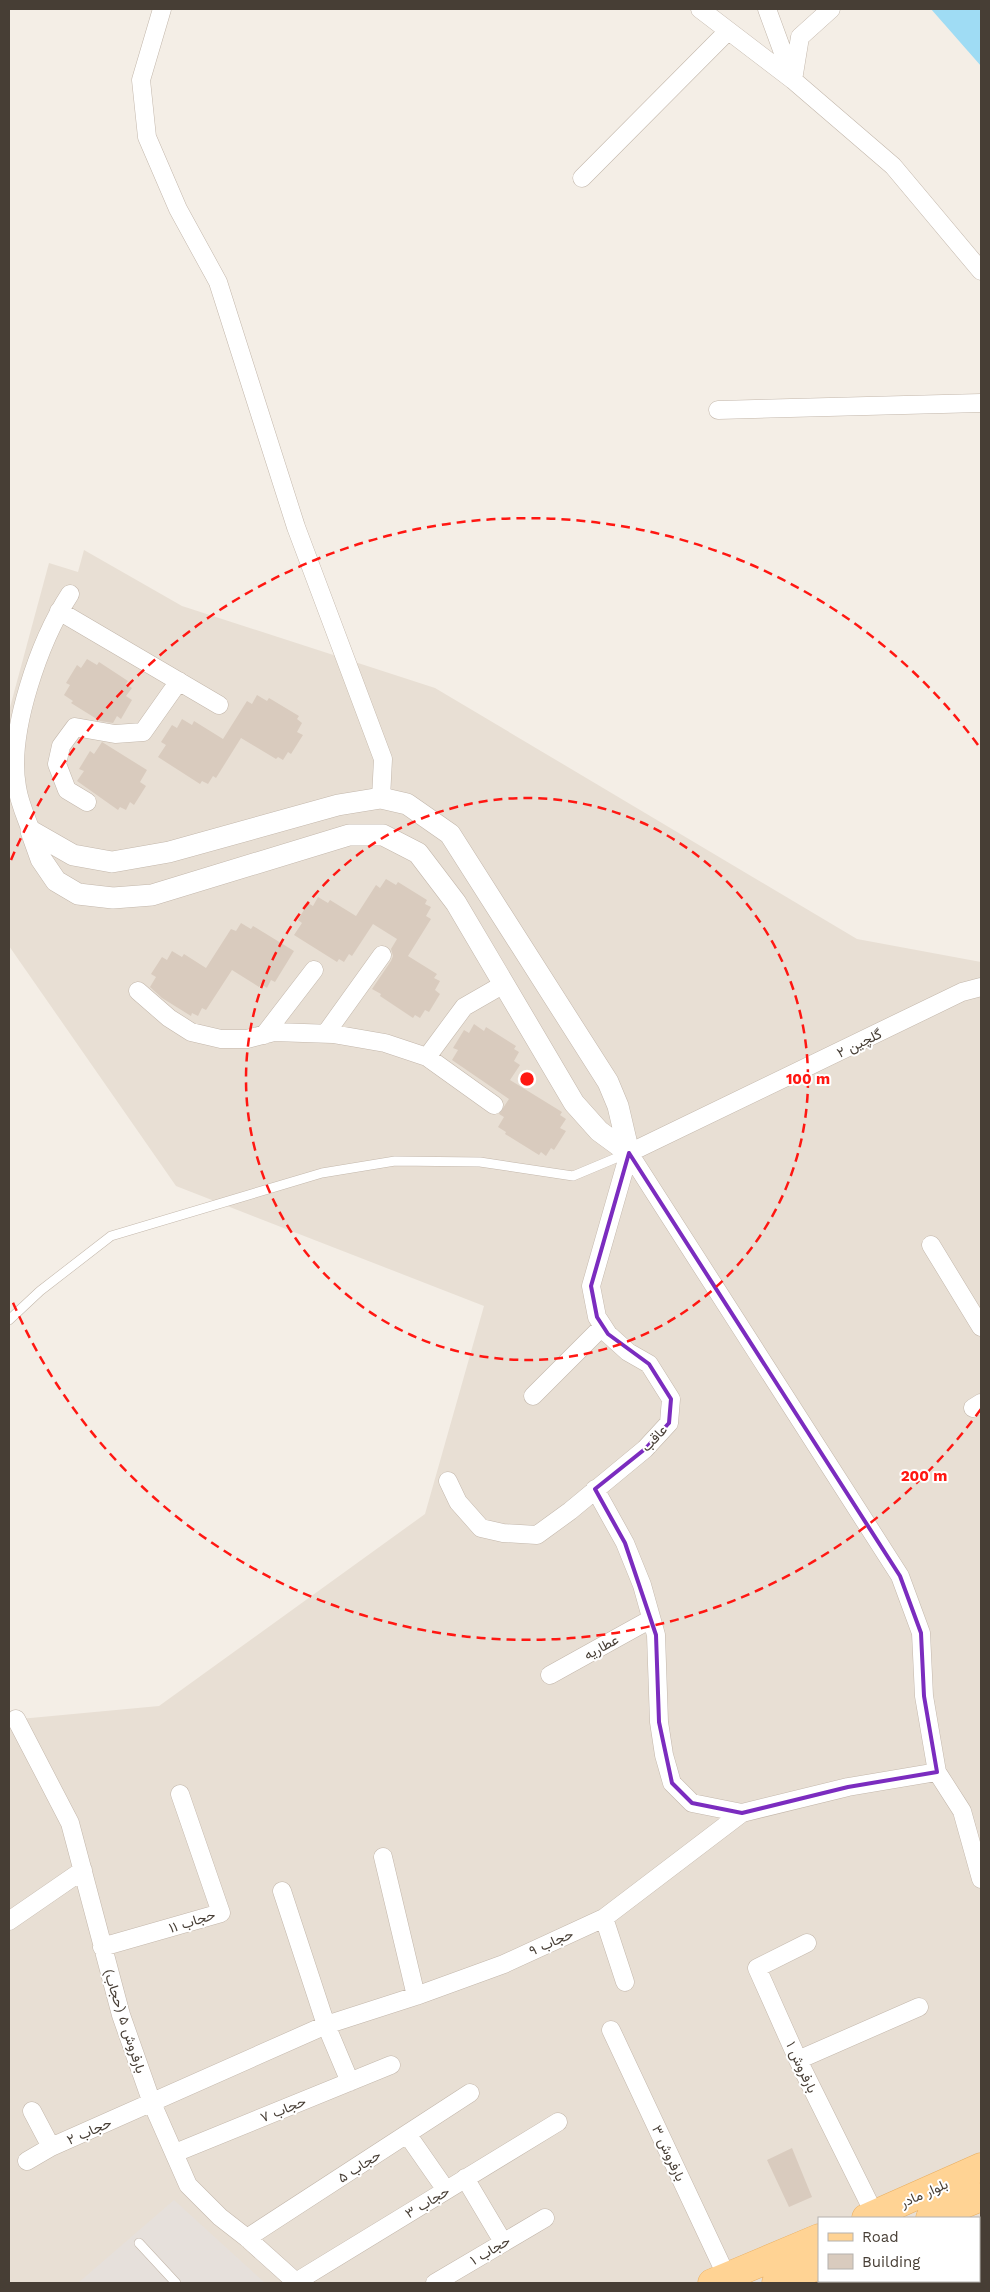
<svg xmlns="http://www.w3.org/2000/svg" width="990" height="2292" viewBox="0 0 990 2292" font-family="'Work Sans',Vazirmatn,sans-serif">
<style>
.residential{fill:#e8dfd4;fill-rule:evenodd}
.industrial{fill:#e6e0db}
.water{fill:#9fdcf4}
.building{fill:#d9cbbe}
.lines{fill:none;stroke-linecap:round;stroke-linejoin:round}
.service-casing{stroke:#c3b7ab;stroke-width:10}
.minor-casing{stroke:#c3b7ab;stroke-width:19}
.tertiary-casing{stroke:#c3b7ab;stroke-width:22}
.primary-casing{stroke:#e9ae5f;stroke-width:29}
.service{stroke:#fff;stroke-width:9}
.minor{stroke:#fff;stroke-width:18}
.tertiary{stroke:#fff;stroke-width:21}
.primary{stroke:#ffd394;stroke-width:28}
.marked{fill:none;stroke:#7b2cbf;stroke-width:4;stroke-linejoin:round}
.ring{fill:none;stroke:#ff1712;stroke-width:2.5;stroke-dasharray:9 6}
.labels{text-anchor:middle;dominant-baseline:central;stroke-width:4;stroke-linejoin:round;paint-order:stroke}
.street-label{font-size:14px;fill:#473e35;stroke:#fff}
.centre{fill:#ff1712;stroke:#fff;stroke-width:2.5}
.ring-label{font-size:15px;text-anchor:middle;font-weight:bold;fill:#ff1712;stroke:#fff;stroke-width:4;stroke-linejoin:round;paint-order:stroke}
</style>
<rect width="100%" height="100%" fill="#f4eee6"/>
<path class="residential" d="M84,550L182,606L435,688L857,939L981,962V2283H9V1720L159,1706L425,1514L484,1306L176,1186L9,946V711L49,563L78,572ZM819,2218H979V2281H819Z"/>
<path class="industrial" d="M174,2200L265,2283H78Z"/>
<path class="water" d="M931,9H981V66Z"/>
<path class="building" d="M87,659L97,665L99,662L128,681L126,684L132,688L126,696L132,700L121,719L117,716L113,723L100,721L71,703L73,701L64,695L70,685L66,683L77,665L81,668Z
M257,695L267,701L269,698L299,716L297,719L302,723L297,732L303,735L291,754L288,752L283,760L278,757L276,759L241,738L216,778L213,776L208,784L202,781L200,784L158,757L166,745L161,742L172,725L177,728L182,719L192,725L194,721L223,739L247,701L252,704Z
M102,742L147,770L140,782L146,786L134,805L130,802L126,810L120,807L118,810L77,781L84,771L79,769L90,751L94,754Z
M386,879L396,885L398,882L427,900L425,904L431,907L426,916L431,919L408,956L437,974L434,978L440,981L435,990L440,994L429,1012L425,1010L420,1018L415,1015L413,1018L380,996L381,994L372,989L391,961L393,956L391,949L397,939L373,924L352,956L349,954L344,962L339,959L337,962L294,935L302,923L298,920L308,903L313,906L318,897L328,903L330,900L356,916L376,885L380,888Z
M241,923L251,929L253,926L294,951L275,982L271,980L267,988L261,984L259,987L232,970L206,1010L202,1008L198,1016L192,1013L191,1016L162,998L150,987L156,977L151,974L162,957L167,960L172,951L182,957L184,954L206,968L231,929L236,931Z
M474,1024L484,1031L486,1027L516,1046L514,1049L519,1052L514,1061L520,1065L510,1080L562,1112L560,1115L566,1119L560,1128L566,1131L554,1150L551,1148L546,1156L541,1152L539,1155L505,1134L506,1132L498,1127L504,1117L499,1114L509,1099L452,1060L458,1050L453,1048L464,1030L469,1033Z
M792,2148L812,2197L789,2207L767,2160Z"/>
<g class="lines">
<g class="service-casing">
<path id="service" d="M9,1320L40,1291L111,1236L322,1173L395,1161L480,1162L573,1176L628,1153
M139,2243L176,2283"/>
</g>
<g class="minor-casing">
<path id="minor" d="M162,9L141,80L147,137L178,209L218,282L296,527L383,759L381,798
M700,9L793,80L893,166L981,271
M767,9L793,80L800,37L831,9
M582,178L728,31
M718,410L981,403
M59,611L219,705
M87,802L67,790L57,764L61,746L75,727L115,734L143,732L179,681
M31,831C26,817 19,802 17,787C7,732 40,640 70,594
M138,991L169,1018L191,1032L221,1039H247L274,1032L333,1034L385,1043L427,1057L494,1105
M326,1033L382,955
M264,1035L314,970
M427,1057L464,1007L504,984
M629,1153L900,1576L921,1633L924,1696L937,1772L962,1811L981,1879
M629,1153L962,992L981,987
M931,1245L981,1327
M533,1396L603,1326
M973,1408L981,1403
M448,1481L458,1502L481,1528L503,1533L537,1535L570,1511L645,1449L669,1423L671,1399L649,1364L628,1352L608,1334L597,1317L591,1286L629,1153
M595,1489L625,1543L642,1585L656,1635L659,1722L664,1755L672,1783L692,1803L742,1813
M550,1675L651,1619
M16,1719L70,1823L121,2015L152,2103L188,2185L220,2217L247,2238L297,2283
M383,1857L416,1996
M282,1891L326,2025L350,2082
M604,1918L625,1982
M9,1921L83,1870
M807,1943L757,1968L798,2060L875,2215
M102,1947L221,1913L180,1794
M611,2030L727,2277
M798,2060L919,2007
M32,2111L51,2147
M407,2134L446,2190
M175,2153L391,2065
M27,2161L51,2147L326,2025L416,1996L504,1964L604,1918L742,1813L848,1787L937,1772
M465,2178L503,2242
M247,2238L470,2093
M296,2282L558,2122
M435,2283L545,2218"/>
</g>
<g class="tertiary-casing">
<path id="tertiary" d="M31,831L73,855L112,862L169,852L338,805L381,798L407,804L450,834L608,1082L618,1106L629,1153
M31,831L41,859L56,881L78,894L113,898L152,895L349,835H383L418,853L456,903L574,1103L599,1131L629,1153"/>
</g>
<g class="primary-casing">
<path id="primary" d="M866,2218L981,2167
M930,2218L981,2197
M712,2283L819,2238
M776,2283L819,2265"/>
</g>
<use href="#service" class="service"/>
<use href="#minor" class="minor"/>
<use href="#tertiary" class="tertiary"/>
<use href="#primary" class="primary"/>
</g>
<path class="marked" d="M629,1153L900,1576L921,1633L924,1696L937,1772L848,1787L742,1813L692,1803L672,1783L659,1722L656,1635L625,1543L595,1489L645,1449L669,1423L671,1399L649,1364L608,1334L597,1317L591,1286Z"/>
<g class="ring">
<circle cx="527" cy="1079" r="281"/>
<path d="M981 1409A561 561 0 0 1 11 1298M11 860A561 561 0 0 1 981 749"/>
</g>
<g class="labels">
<g class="street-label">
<text transform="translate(859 1043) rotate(-26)">گلچین ۲</text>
<text transform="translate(654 1438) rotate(-47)">عاقب</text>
<text transform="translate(601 1647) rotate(-29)">عطاریه</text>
<text transform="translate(192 1921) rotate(-18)">حجاب ۱۱</text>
<text transform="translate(551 1942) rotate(-24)">حجاب ۹</text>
<text transform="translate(125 2021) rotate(72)">بارفروش ۵ (حجاب)</text>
<text transform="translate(802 2067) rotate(65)">بارفروش ۱</text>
<text transform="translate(283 2109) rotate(-22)">حجاب ۷</text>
<text transform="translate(89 2131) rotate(-24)">حجاب ۲</text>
<text transform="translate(669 2153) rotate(65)">بارفروش ۳</text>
<text transform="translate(359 2166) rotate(-33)">حجاب ۵</text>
<text transform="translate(924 2193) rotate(-24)">بلوار مادر</text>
<text transform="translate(427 2202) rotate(-31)">حجاب ۳</text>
<text transform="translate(490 2250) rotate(-31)">حجاب ۱</text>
</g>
</g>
<circle cx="527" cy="1079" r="8" class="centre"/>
<g class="ring-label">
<text x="808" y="1084">100 m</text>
<text x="924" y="1481">200 m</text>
</g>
<rect width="990" height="2292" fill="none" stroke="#473e35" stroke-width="20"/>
<rect x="818" y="2217" width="162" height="65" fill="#ffffff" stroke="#b5b2ae"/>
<rect x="828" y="2233" width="25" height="8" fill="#ffd394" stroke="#b5b2ae"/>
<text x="862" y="2242" font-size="15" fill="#473e35">Road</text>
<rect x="828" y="2254" width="25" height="15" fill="#d9cbbe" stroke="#b5b2ae"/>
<text x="862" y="2267" font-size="15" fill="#473e35">Building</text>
</svg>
